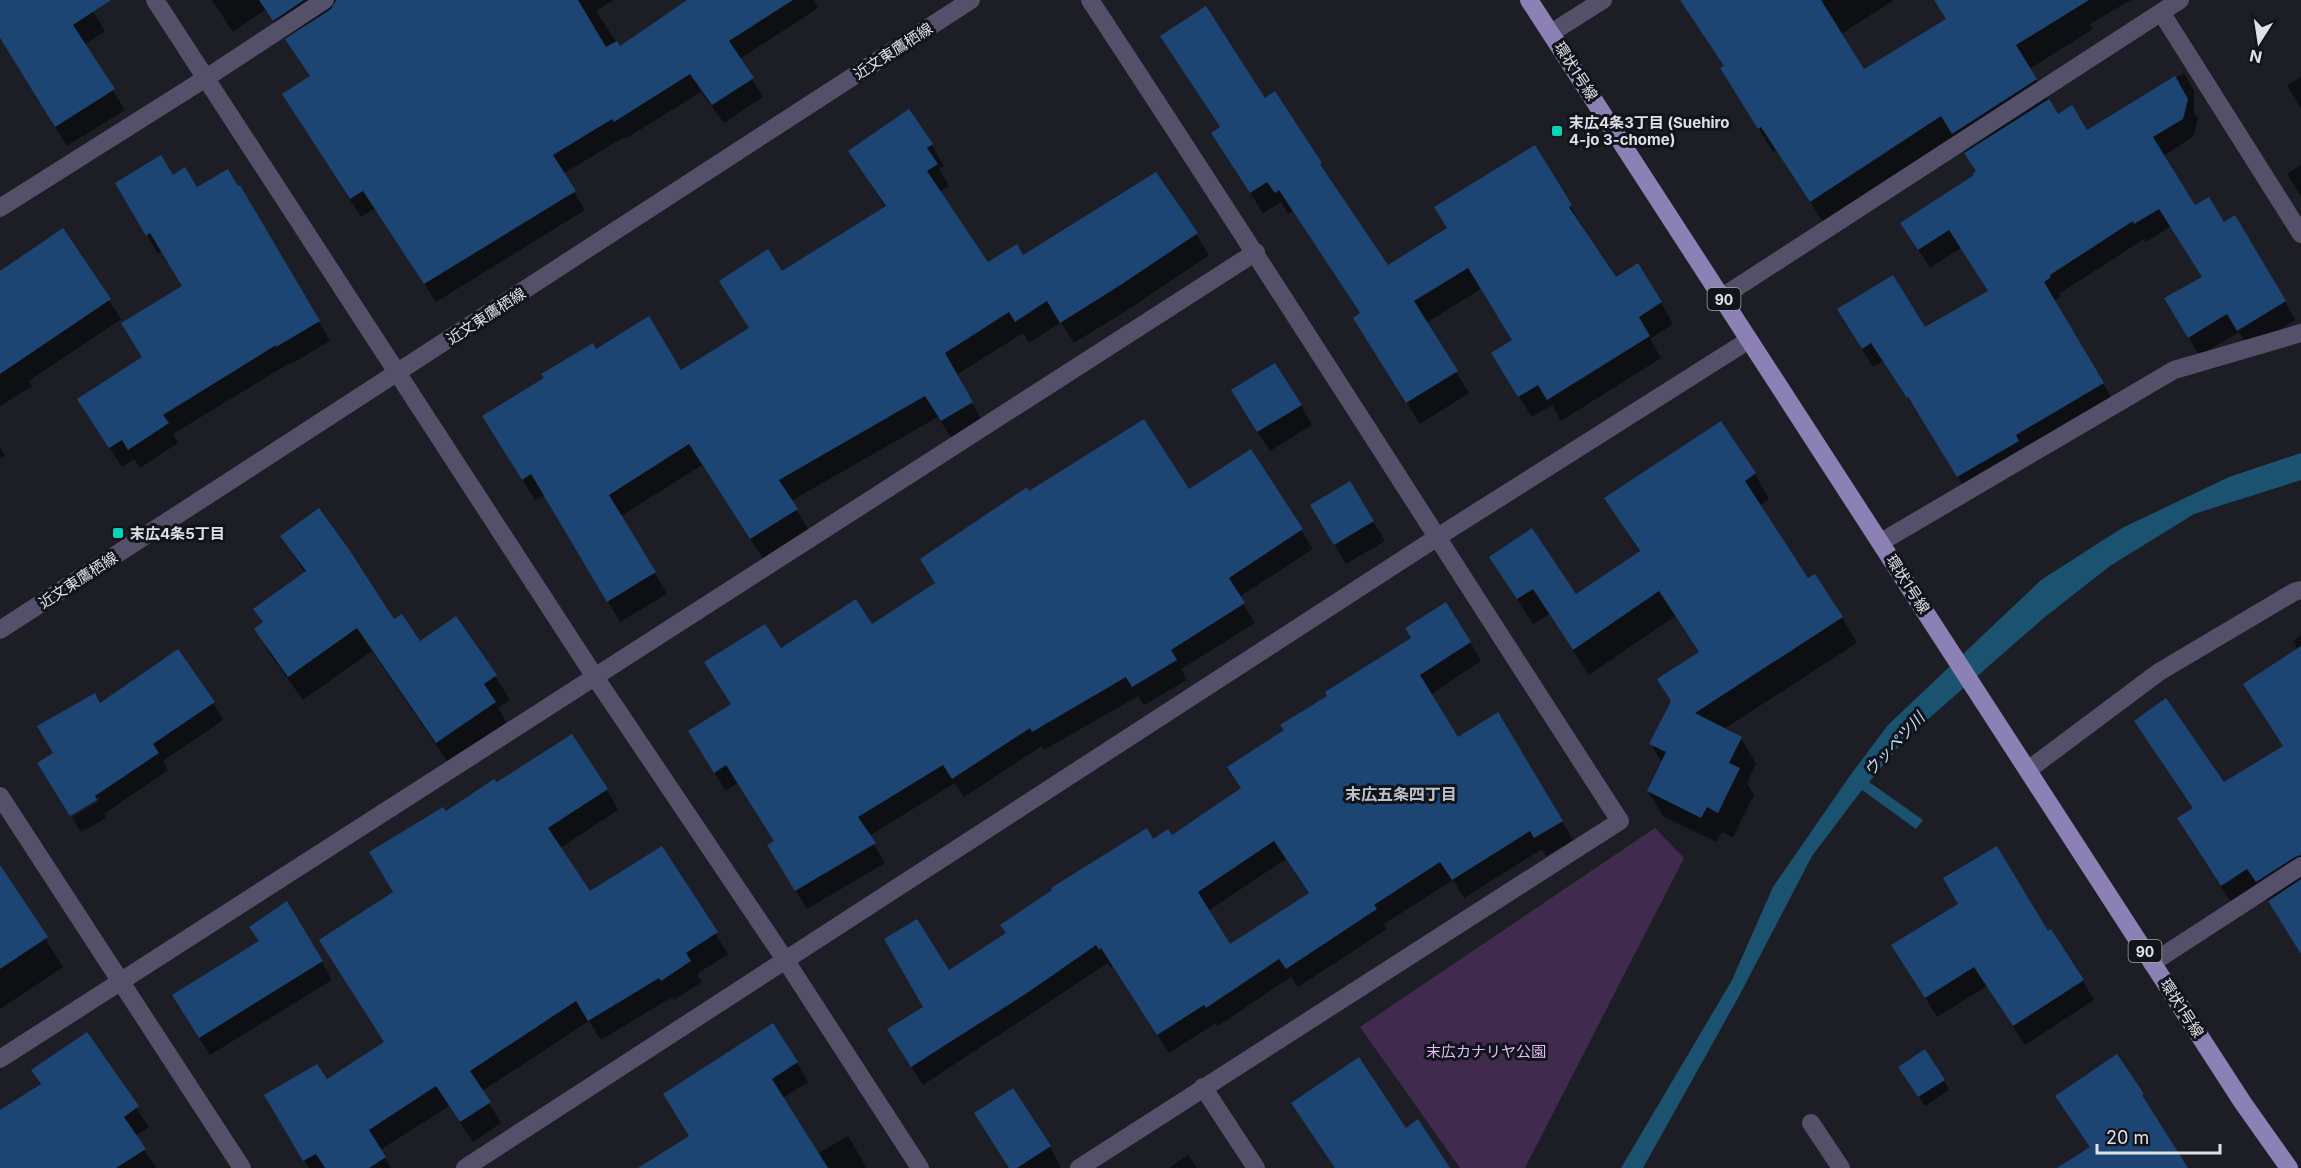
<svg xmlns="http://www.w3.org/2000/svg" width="2301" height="1168" viewBox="0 0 2301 1168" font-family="Inter,'Noto Sans JP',sans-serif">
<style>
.green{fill:#402a4d}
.water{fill:#1b526f}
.shadow{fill:#0007;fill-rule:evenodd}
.building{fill:#1d4574;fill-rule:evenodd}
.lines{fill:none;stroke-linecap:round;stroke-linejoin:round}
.minor{stroke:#545069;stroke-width:18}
.major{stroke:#8b81b5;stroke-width:18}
.poi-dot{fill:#04d5b6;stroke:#12141b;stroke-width:2}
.labels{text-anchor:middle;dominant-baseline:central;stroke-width:6;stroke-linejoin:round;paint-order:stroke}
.shield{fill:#12141b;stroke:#a2a3a9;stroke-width:1.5}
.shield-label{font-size:14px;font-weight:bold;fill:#dfe0e6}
.street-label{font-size:15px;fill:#dfe0e6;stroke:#12141b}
.poi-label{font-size:15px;font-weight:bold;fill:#dfe0e6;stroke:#12141b;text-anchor:start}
.park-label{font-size:15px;fill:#e3bbfc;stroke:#12141b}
.water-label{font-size:16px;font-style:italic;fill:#bce0f6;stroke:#12141b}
.neighbourhood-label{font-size:16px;font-weight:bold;fill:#bec1cb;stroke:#12141b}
</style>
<rect width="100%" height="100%" fill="#1c1d25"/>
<path class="green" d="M1655,828L1684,858L1525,1168H1460L1360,1027Z"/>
<path class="water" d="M2301,453V480L2194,514L2110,566L2045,617L1903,741L1869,782L1923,820L1916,829L1862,790L1812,856L1738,998L1643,1168H1621L1732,980L1773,887L1849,777L1888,725L2041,580L2122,528L2229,477Z"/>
<path class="shadow" d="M2,0H86L105,31L84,45L125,110L67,146L0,37V1Z
M212,0H614L596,11L620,48L690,0H814L818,8L740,59L763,97L724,123L701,92L625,139L624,137L563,174L585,210L436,302L375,208L361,217L294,112L311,77L305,25L284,38L265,10L233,32Z
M1682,0H1894L1841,34L1863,71L1947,20L1934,0H2131L2090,24L2093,29L2029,69L2058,116L2087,132L2184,73L2194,91V112L2198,119L2193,137L2163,156L2195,207L2224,224L2285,301L2295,320L2249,349L2239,332L2199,356L2167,298L2203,277L2171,226L2146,242L2144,239L2059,294L2061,297L2053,301L2114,402L1969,495L1920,414L1919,415L1883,361L1873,367L1849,328L1924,329L1989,292L1961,248L1930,268L1902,223L1976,175L1977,172L1955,139L1825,225L1776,150L1773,152L1736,92L1725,67Z
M1162,36L1265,100L1275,93L1387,267L1448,229L1535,147L1583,227L1582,229L1616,279L1638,265L1661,303L1673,324L1650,339L1661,358L1561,421L1552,405L1532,417L1505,375L1514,341L1481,289L1426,323L1469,393L1420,424L1368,340L1361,315L1293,211L1288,214L1281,202L1263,213L1226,155L1220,128Z
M2301,77V109L2287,85Z
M931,144L944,166L939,169L949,186L939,192L988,264L1023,257L1196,234L1209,255L1134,306L1074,343L1061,322L1029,343L1023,333L956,375L984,424L954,442L938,417L791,501L809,531L764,560L702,465L621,516L667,594L620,622L545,495L535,500L496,438L596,351L681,372L750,329L721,282L782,273L886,208L850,151Z
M2301,165V197L2287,174Z
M172,177L197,189L240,187L330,341L289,365L288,364L173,434L178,443L140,468L134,459L122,467L79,400L143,357L184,287L162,251L158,254L117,183Z
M62,230L121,319L29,381L32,386L0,406V300Z
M1301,405L1312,425L1270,451L1244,410Z
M0,448L5,456L0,459Z
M1250,451L1313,549L1239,597L1255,623L1181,669L1187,680L1144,705L1138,696L1044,750L1042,746L964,797L955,783L869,836L885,863L807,909L780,865L776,842L738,783L726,791L701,751L732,705L780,651L871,626L937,584L1029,493L1189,492Z
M1755,474L1769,499L1759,506L1808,580L1842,618L1857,643L1724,729L1741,738L1756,764L1747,783L1754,795L1733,837L1722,832L1716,842L1663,816L1648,791L1662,763L1651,744L1700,653L1675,616L1589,675L1549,614L1533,624L1491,557L1576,596L1640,553L1606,498Z
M1373,521L1385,541L1346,564L1323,526Z
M282,536L419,643L495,676L510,700L498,708L509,727L451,767L372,651L303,700L270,654L256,629L263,624L255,609L305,573Z
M2301,635V953L2260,888L2233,905L2190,839L2194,809L2224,784L2284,747L2245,685L2298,650L2293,641Z
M1470,642L1481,661L1430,695L1458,739L1562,821L1573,840L1546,856L1542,849L1464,898L1453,880L1384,924L1387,929L1298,987L1291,977L1218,1026L1216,1023L1169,1053L1113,966L1111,968L1108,963L923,1085L900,1048L948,973L1153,841L1172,837ZM1286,859L1310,895L1229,946L1208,911Z
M213,703L223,720L163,761L168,770L104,814L106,818L81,832L72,817L99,801V797L70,814L55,754L100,705Z
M496,785L607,790L618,810L559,849L590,893L661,848L728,954L697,974L702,982L674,1000L672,997L601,1040L589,1021L482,1091L501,1123L473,1142L449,1106L380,1150L391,1168H309L266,1096L326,1082L385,1043L321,941L395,893L446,813Z
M0,868L63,967L0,1009Z
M287,903L332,980L210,1055L184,1014L260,942L251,927Z
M1960,904L2047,933L2083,981L2094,1000L2025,1045L1987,986L1937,1017L1905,965Z
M86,1034L149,1127L135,1136L156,1168H0V1112L41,1086L33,1071Z
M797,1063L808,1082L782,1098L817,1154L848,1136L867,1168H641L691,1137L665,1094Z
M1906,1077L1944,1080L1949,1090L1925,1106Z
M1013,1090L1050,1147L1061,1167L1059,1168H1009Z
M1188,1155L1197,1168H1169Z"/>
<path class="building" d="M0,0H111L73,25L115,89L55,127L0,38Z
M259,0H304L273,21Z
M336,0H578L606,47L617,41L620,46L687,0H793L729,41L754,78L712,105L690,74L614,122L612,119L553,155L576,191L424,284L363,191L350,199L282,94L310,76L285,39L331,9Z
M1680,0H1821L1864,69L1946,19L1934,0H2089L2016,45L2037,79L1952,134L1941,116L1810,202L1761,127L1758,129L1720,68L1724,66Z
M1206,6L1265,98L1275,91L1322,163L1320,164L1388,265L1447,228L1434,207L1535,145L1572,205L1569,207L1616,277L1638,263L1662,302L1639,317L1650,336L1547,400L1538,385L1518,397L1491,353L1512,340L1468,268L1414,301L1458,371L1406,403L1353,318L1360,313L1279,190L1275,193L1267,182L1250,193L1211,133L1220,127L1160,36Z
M2175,76L2188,99L2183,119L2153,137L2195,205L2209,197L2224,222L2235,215L2286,301L2237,331L2227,314L2188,338L2164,298L2202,277L2159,209L2134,224L2133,221L2050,275L2051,277L2044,282L2104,383L2016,435L2019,441L1957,477L1908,397L1907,398L1871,343L1862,349L1837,309L1893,275L1925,327L1988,291L1949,230L1918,250L1900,223L1974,175L1973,173L1976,171L1964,153L2049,99L2058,114L2072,105L2087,130Z
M909,109L933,144L927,148L938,164L927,171L988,262L1017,244L1023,255L1156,172L1198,233L1122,284L1060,323L1047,301L1015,322L1009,312L945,353L973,402L941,421L925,396L779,480L798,509L750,539L689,444L609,495L656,572L607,602L531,474L522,480L482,416L544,378L541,374L593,343L596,349L649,316L681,370L749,328L719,281L768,249L782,271L886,206L848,151Z
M161,155L173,175L185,167L197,187L228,169L238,186L240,185L320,321L276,347V345L163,415L169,423L128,450L122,440L109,448L77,399L142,357L121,323L182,286L150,233L146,236L115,183Z
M63,228L111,299L0,374V271Z
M1275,363L1302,405L1257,432L1231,390Z
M1144,419L1189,489L1251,449L1303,529L1229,578L1245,603L1171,650L1177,660L1132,687L1126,677L1032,732L1030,728L952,779L943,765L858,817L876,843L795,891L767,845L774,841L726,765L714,773L688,731L731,704L704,662L765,624L781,648L856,599L872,624L935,583L920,559L1027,487L1029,491Z
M1721,421L1756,473L1745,481L1808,578L1815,574L1843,617L1695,713L1742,737L1729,763L1740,768L1718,813L1707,807L1701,818L1647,791L1666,752L1649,744L1671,701L1657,679L1699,652L1659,591L1573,650L1533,589L1517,599L1489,557L1532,528L1576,594L1640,551L1604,498Z
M1350,481L1374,521L1334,545L1310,505Z
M319,508L350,551L394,619L402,614L420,641L456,616L497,675L484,684L496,702L436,743L357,628L288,677L254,629L263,622L253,609L306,571L280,536Z
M1446,602L1471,642L1420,675L1458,737L1498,712L1563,821L1534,838L1530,831L1452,880L1440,862L1374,905L1377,909L1286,969L1279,959L1206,1008L1204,1005L1157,1035L1101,948L1099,950L1096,945L1030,991L911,1067L887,1029L923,1007L884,939L917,919L949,970L1006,933L1000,925L1052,890L1051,888L1147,828L1153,839L1168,829L1172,835L1241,788L1227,767L1284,730L1280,725L1327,696L1325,692L1411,638L1405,628ZM1274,841L1309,893L1230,944L1198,892Z
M2301,646V855L2295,857L2256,882L2247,869L2221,886L2177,818L2193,808L2134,721L2166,698L2224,782L2283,746L2243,684Z
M178,649L215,702L153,744L159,753L95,796L97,800L70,816L37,763L53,753L37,726L95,693L100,703Z
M572,734L608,789L548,828L590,891L662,846L718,932L686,953L691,961L661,981L659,978L588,1021L576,1001L470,1071L491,1102L460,1122L436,1086L369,1130L386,1157L369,1168H325L316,1154L303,1161L264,1095L317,1064L327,1079L384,1042L319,940L393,892L369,852L443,807L446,811L494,779L497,782Z
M1997,846L2048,931L2051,929L2084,980L2013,1026L1974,967L1925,998L1891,945L1958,904L1943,878Z
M0,865L48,937L0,969Z
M2301,879V954L2268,901Z
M287,901L323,961L199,1038L172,995L259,941L249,927Z
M773,1023L798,1062L772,1079L828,1168H638L689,1136L663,1094Z
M87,1032L139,1106L124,1117L146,1149L116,1168H0V1110L41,1084L31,1070Z
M1925,1049L1945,1080L1918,1097L1898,1067Z
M2117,1054L2144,1094L2142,1095L2188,1168H2057L2090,1147L2055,1096Z
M1359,1057L1406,1128L1418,1119L1450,1168H1335L1291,1103Z
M1013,1088L1051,1146L1017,1168H1009L974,1113Z"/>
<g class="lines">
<path class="minor" d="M155,0L595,677L786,961L920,1168
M2161,12L2301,234
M1551,33L1603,0
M0,208L206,78L325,0
M1722,297L2180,0
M1881,542L2174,370L2301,333
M0,630L971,0
M2028,770L2159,672L2294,592L2301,590
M0,796L242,1168
M2152,963L2301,866
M0,1059L1256,252
M1203,1087L1256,1168
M1811,1123L1841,1168
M465,1168L1436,538L1749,340
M1079,1168L1620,821C1443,548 1269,272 1090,0"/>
<path class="major" d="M1529,0L2243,1103L2289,1168"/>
</g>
<g class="poi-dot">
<rect x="1551" y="125" width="12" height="12" rx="3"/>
<rect x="112" y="527" width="12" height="12" rx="3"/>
</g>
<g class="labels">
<g class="shield">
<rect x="1707.5" y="288" width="33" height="22" rx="4.5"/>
<rect x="2128.5" y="940" width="33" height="22" rx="4.5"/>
</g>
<g class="shield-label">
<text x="1724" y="299">90</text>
<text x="2145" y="951">90</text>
</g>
<g class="street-label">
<text transform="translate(893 51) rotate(-33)">近文東鷹栖線</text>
<text transform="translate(1576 71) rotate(57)">環状1号線</text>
<text transform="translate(486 316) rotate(-33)">近文東鷹栖線</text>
<text transform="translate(78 580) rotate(-33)">近文東鷹栖線</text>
<text transform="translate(1908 584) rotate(57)">環状1号線</text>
<text transform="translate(2182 1008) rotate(57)">環状1号線</text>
</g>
<g class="poi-label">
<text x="1569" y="122">末広4条3丁目 (Suehiro<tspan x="1569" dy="17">4-jo 3-chome)</tspan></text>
<text x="130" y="533">末広4条5丁目</text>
</g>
<g class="park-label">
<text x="1486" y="1051">末広カナリヤ公園</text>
</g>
<g class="water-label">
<text transform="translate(1894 744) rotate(-47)">ウッペツ川</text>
</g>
<g class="neighbourhood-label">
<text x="1401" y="794">末広五条四丁目</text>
</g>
</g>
<g transform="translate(2259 42) rotate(192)" stroke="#12141b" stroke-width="4.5" paint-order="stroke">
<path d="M0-4.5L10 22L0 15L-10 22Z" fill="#dfe0e6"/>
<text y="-9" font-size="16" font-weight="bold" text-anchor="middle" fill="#dfe0e6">N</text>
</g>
<path d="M2097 1144v9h123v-9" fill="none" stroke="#dfe0e6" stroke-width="3"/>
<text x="2106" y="1144" font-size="18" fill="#dfe0e6" stroke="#12141b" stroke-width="4.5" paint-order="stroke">20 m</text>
</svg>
